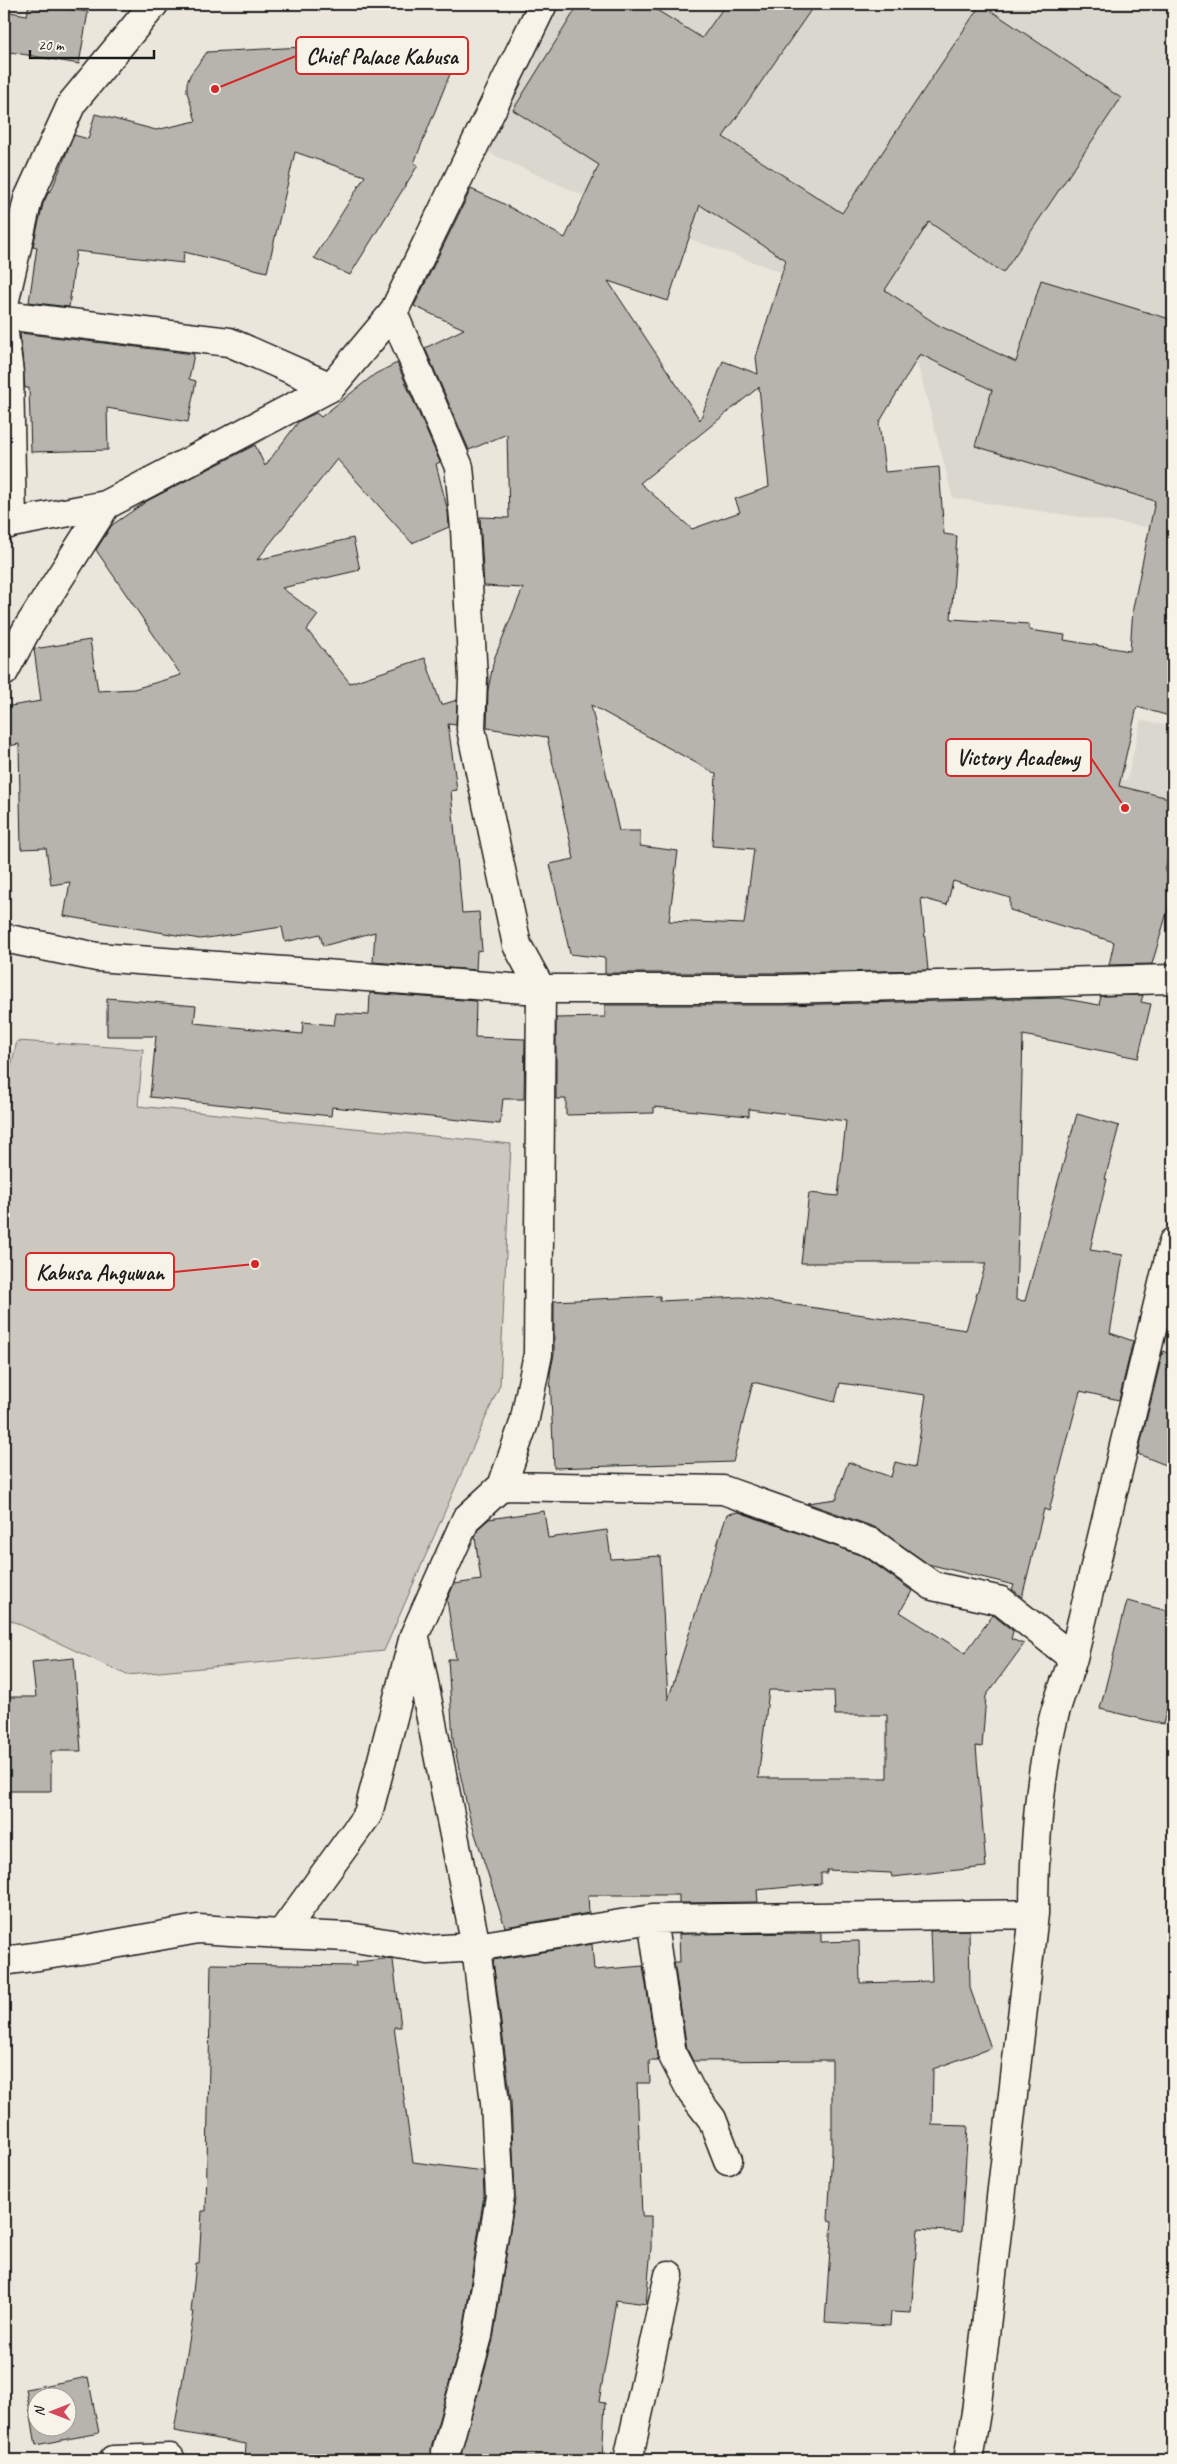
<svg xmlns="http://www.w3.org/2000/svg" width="1177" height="2464" viewBox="0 0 1177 2464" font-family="Caveat,sans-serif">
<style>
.built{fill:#dad7ce}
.green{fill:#ccc8c0;stroke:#74726e}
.building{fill:#b6b4ac;stroke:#1c1c1c;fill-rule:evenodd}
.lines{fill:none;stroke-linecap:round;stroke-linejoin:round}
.street-casing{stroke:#1c1c1c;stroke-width:31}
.street{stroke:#f7f3e8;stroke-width:28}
.leader{fill:none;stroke:#d62828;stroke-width:2}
.callout-dot{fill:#d62828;stroke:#f7f3e8;stroke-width:2}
.callout{fill:#f7f3e8;stroke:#d62828;stroke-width:2}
.callout-label{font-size:22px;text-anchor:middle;font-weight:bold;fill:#1c1c1c}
</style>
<rect width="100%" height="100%" fill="#eae6dc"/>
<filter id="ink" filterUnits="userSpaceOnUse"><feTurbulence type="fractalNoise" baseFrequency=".02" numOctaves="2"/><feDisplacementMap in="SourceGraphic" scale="10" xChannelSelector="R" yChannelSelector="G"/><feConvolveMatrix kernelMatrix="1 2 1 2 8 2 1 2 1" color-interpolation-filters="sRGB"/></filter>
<g filter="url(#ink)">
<path class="built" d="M543,4H1173V531L953,498L915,354L808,282L635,219L474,146Z
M1141,720L1173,727V855L1071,835L1085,772L1127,780Z"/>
<path class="green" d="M17,1041L143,1049L138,1106L511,1144L500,1385L384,1651L127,1675L4,1617V1097Z"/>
<path class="building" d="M29,4L88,12L79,64L4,51V11L27,15Z
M579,4H647L702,38L726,4H815L723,137L842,213L981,4L1121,98L1003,273L929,222L885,290L938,325L1016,362L1041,280L1173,320V717L1137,707L1119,786L1173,799V833L1165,871L1173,873V892L1152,964L1109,965L1114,942L1010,910V898L953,881L947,905L921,898L928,970L783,973H605V958L570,954L550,864L574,859L547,737L487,728L488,690L494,659L523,588L484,586L480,517L509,518L507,434L469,450L425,348L464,329L414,306L471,189L502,203L565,238L599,165L513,110ZM700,205L786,260L756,357L758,374L723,361L700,420L608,281L668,301ZM920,354L992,390L975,446L1155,501L1133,608L1130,651L1064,640L1065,635L1029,630V624L951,619L957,536L944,534L939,467L885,472L879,423ZM759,387L769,487L735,499L740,512L692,529L640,483ZM591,705L716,774L712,846L754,849L744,924L669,921L678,851L640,846V831H619Z
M324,39L388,48L450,74L414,163L418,165L350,275L314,258L365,176L295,152L267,272L184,252L183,263L76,251L69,307L29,302L37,247L33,246L43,204L49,191H51L74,135L88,139L95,114L156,130L196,121L187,92V83L190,75L207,52L323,46Z
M20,333L194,354L189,379L196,381L188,422L107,408L108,450L31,452L29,388H25Z
M397,363L440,462L436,464L448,512L449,527L412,543L337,459L257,560L353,538L360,570L282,588L318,615L307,630L350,683L425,658L441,705L457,700L456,725L448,724L457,790L451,791L462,913L479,912L482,950L477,951L476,970L373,962L375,932L323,946L320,934L285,942L282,927L200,939L64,916L70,882L51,885L46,848L21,849L19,744L4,747V707L41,701L34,649L90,640L98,691L134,689L181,675L96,550L112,525L147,501L255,445L265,466L299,421L316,413L321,417L375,374Z
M370,993L476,1001L475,1037L525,1039L524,1099H503L500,1124L332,1107L331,1116L150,1097L156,1036H107V998L196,1006L194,1023L302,1034L303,1022L334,1025L336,1013L369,1015Z
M1143,995L1141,1002L1151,1004L1138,1058L1023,1035L1016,1300L1025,1301L1077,1114L1119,1126L1105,1179H1107L1090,1250L1123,1255L1110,1333L1133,1341L1119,1400L1080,1391L1049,1511L1044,1509L1022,1597L1012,1589L1014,1585L928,1564L877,1528L807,1503L837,1499V1494L848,1462L891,1477L895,1462L915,1467L926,1395L840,1383L835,1402L753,1382L733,1462L554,1468L550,1374L554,1354V1301L660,1296V1301L741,1297L966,1330L986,1263H801L809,1193L838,1196L846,1121L749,1109V1116L654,1107V1113L566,1115V1099H556V1018L605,1017V1005H783L1060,998L1099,1005L1101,996Z
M1171,1343H1173V1468L1138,1454L1163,1351L1167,1353Z
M544,1511L548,1538L607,1530L611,1559L660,1556L668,1700L727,1514L739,1512L865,1557L912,1591L900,1612L965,1653L993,1615L1013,1631L1011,1639L1024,1644L986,1696L982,1747L976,1746L986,1867L892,1877L891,1873L827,1870V1873H821V1884L757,1890L758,1902L679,1903V1895H588L589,1913L505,1927L469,1815L453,1740L448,1659H456L447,1600L454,1584L481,1580L475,1537L479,1528L489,1519ZM769,1690L834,1691L835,1715H887V1778H758Z
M1127,1601L1173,1612V1684L1163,1724L1100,1709Z
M74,1658L81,1751H51V1791H4V1697H36L32,1662Z
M969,1930L970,1988L991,2048L933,2069L932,2125L968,2126L961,2232L918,2229L911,2313L891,2312L890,2326L825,2322L832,2221L828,2220L832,2152V2060L693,2061L687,2049L674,1962H680L679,1934L821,1933V1942L859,1941L860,1983L932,1981L930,1931Z
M592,1944L594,1970L643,1966L658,2061H649L650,2083H637L642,2216H651V2248L646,2304L616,2300L599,2402L605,2403L602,2460H459L493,2340L515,2198L511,2101L493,1960Z
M384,1959L393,1960L401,2027H394L413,2162L483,2171L484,2195L463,2333L431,2448L433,2460H245L246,2444L174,2431L194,2312H191L196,2263H199L202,2211H206L211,1964L357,1966L356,1962Z
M88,2377L99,2433L36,2445L26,2389ZM38,2396H68V2426H38Z"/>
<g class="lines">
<g class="street-casing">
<path id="street" d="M4,304L28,199L72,103L154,4
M4,315L229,342L331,387
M4,333L9,373L12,523
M4,526L12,523L106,505
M4,672L27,629L106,505L331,387L393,313L543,4
M4,938L97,957L525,989H783L1173,979
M502,1486L723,1490L872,1543L933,1586L1001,1601L1073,1658
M416,1642L476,1947L495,2103L500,2196L478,2336L446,2452
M652,1919L672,2054L692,2093L712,2119L728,2160
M281,1934L349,1937L428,1950L476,1947L652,1919L1034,1914
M4,1961L81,1950L198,1929L281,1934L368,1814L414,1636L466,1519L502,1486L524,1423L538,1354L541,989L517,945L471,729L473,679L465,529L459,467L393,313
M113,2460L170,2458
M628,2460L669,2275
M968,2460L976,2412L1034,1914C1034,1849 1038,1784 1053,1720C1058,1699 1067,1679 1073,1658L1173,1242"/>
</g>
<use href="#street" class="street"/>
</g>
</g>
<path class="leader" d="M215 89L296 56M1125 808L1091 758M255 1264L174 1272"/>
<g class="callout-dot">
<circle cx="215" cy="89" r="5"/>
<circle cx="1125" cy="808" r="5"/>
<circle cx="255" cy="1264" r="5"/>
</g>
<g class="callout">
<rect x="296" y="37" width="172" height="37" rx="5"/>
<rect x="946" y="739" width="145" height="37" rx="5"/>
<rect x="26" y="1253" width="148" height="37" rx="5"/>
</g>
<g class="callout-label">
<text x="382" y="64">Chief Palace Kabusa</text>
<text x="1018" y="765">Victory Academy</text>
<text x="100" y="1280">Kabusa Anguwan</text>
</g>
<rect width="1177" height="2464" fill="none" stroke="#f7f3e8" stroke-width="20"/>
<rect x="10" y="10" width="1157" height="2444" fill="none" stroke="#1c1c1c" stroke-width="2" filter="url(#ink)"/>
<g transform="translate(52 2412) rotate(270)"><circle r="24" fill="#f7f3e8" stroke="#9f9d96"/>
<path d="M0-4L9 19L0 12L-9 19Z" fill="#d1495b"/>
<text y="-8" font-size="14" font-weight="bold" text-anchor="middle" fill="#1c1c1c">N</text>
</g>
<path d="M30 50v8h124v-8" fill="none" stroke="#1c1c1c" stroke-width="2.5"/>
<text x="38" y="50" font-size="15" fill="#1c1c1c" stroke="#f7f3e8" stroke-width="4" paint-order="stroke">20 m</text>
</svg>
